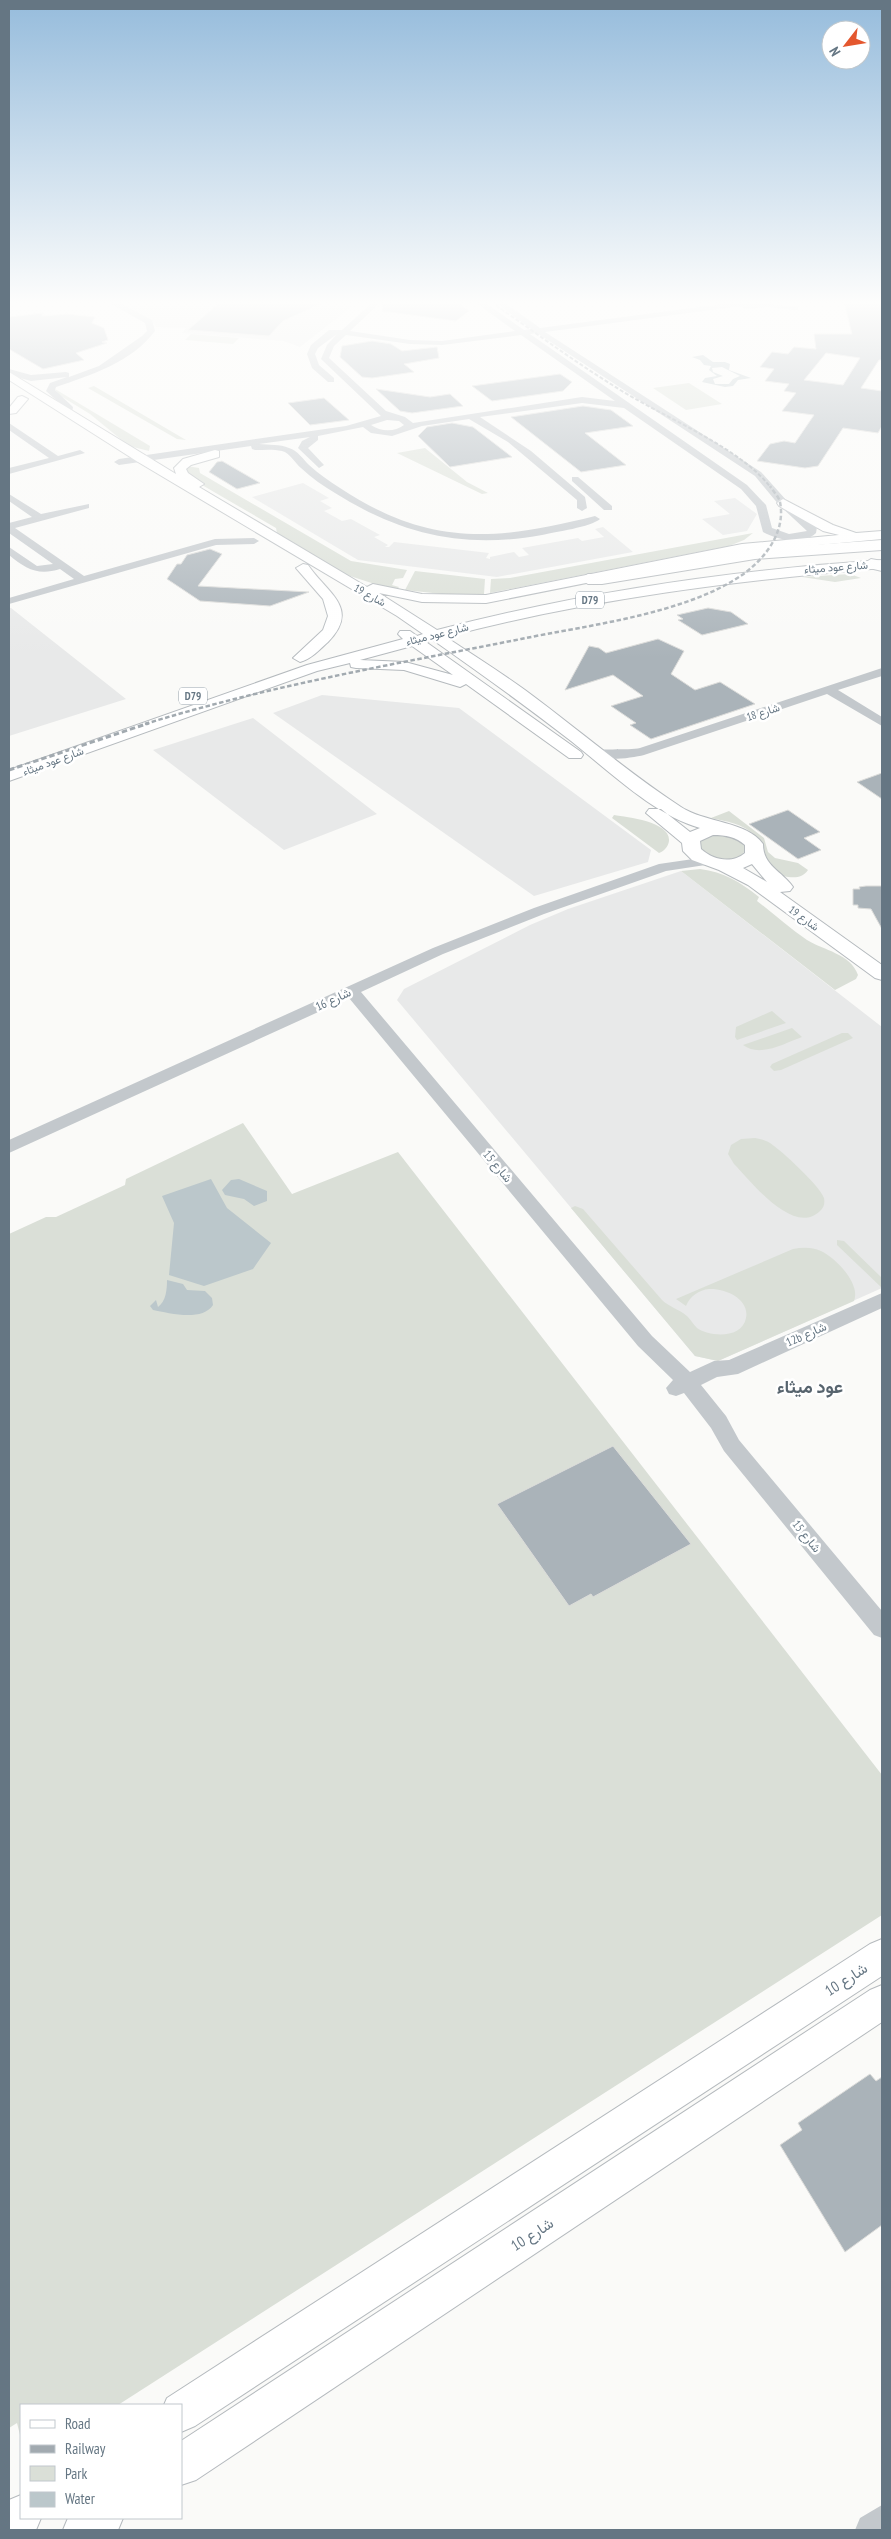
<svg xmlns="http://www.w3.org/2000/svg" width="891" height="2539" viewBox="0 0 891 2539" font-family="'PT Sans Narrow',Vazirmatn,sans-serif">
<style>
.built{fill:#e8e9e9}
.green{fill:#dadfd7}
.water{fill:#bbc7cb;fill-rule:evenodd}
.building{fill:#aab3b9;stroke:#dcdcda;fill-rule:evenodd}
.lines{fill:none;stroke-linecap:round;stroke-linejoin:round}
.major-casing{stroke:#b5babe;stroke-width:2}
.highway-casing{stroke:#b4b9bd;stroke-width:2}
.minor{fill:#c3c8cc;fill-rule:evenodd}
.major{fill:#fff;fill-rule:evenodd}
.highway{fill:#fff;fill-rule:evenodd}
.rail-far2{stroke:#a2aab0;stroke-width:2;stroke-dasharray:4 2;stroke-linecap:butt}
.rail-far1{stroke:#a2aab0;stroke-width:2.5;stroke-dasharray:4.5 2.5;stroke-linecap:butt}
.rail{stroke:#a2aab0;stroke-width:3;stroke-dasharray:5.5 3;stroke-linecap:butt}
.labels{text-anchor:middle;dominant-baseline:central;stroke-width:5;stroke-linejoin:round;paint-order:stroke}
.far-street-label{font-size:11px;fill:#657683;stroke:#fff}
.shield{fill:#fff;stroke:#939fa8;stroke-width:1}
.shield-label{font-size:11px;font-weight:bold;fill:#657683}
.street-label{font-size:12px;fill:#657683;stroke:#fff}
.near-street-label{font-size:15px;fill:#657683;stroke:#fff}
.district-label{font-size:18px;font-weight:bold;fill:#57646e;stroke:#fff}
</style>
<rect width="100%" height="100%" fill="#fafaf8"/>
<path class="built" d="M117,302H354L346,311L300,347L284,341L182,333L186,328L156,327L151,319Z
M303,483L329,498L320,501L332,508L324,511L342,521L351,519L380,535L374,537L388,545L385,547H389L394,542L489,553L486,558L490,559V557L514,552L519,557L529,555L522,548L578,538L582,541L604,537L595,529L603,527L633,552L497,577L358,560L252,497Z
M735,498L757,514L747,531L723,535L702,519L730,514L714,501Z
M9,608H11L126,699L9,736Z
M322,695L459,708L651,850L648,862L534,896L273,713Z
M253,718L377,814L284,850L153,750Z
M681,871L882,1027V1288L718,1361L695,1356L397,1000L404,989L530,925L568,909Z"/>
<path class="green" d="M191,334L239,338L233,344L185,340Z
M689,383L722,404L686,410L653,388Z
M94,386L186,440L177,439L88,388Z
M55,389L150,446L149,451L129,446L90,414L59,395Z
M425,448L467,482L488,493L482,494L397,453Z
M187,466L199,468L200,473L351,561L407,570L403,578L395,579L392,585L399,587L396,591L347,575L277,533L276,528L190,478L185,470Z
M753,533L744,540L729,546L490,593L491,579L510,578Z
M415,571L485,579L484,594H442L405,590Z
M850,574L861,578L835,582L802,577Z
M729,811L764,838L768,852L775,858L798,863L808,870C803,877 797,878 788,877C758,872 767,849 754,835C744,824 725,821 711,818Z
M614,815C628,817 671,822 669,841C668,847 664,851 659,853L612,818Z
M710,835L732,836L744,843L745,851C732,868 712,857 698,848L700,840Z
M700,869C724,872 740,882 759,897L757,901C773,913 789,928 807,940C823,950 851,954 858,975L856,979L835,990L681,871Z
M772,1011L786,1023L737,1040L735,1037L736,1027Z
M792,1028L802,1037C785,1043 760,1058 743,1045Z
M842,1033H848L853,1038L781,1070L774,1071L770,1067L772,1064Z
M243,1123L292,1194L398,1152L882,1775V1915L118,2405H21V2439L17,2423L9,2428V1234L46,1217H56L125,1185L126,1179Z
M755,1138C761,1139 765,1140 770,1143C781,1150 820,1186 824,1198C825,1203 824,1208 820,1211C793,1237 751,1181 734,1164L728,1154L731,1145L741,1139Z
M575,1206L583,1209L662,1300C669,1307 681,1310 687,1316C691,1320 693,1324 697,1328C710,1337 742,1339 746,1318C750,1299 725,1288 709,1289C699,1290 690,1296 686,1306L676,1299L793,1249C803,1247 812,1247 821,1251C836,1258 861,1284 854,1301L718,1361L695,1356L571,1208Z
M837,1240L844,1241L882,1278V1288L837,1245Z"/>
<path class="water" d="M703,355L713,362H725L730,364L729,370L751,378L738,380L733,386L725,387L702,382L705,378L717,376L709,370L711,366L704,365L700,360L692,357ZM722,367L740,376L733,379L729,384H715L713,379L723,376L713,372L712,368Z
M211,1179L227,1208L271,1243L253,1269L204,1286L169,1275L174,1223L162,1196Z
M239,1179L267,1191V1201L254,1206L244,1199L225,1195L222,1190L231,1180Z
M167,1280L183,1284L187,1290L205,1291L212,1298L213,1305C202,1322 169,1313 153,1310L150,1306L156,1300L158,1307C166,1301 167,1290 167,1280Z"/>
<path class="building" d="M220,302H276L287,304L292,302H325L283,321L269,336L188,330Z
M383,302L459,303L469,311L456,321L382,311Z
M844,302L882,303V360H879L861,388L882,391V426L878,433L843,428L818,466L805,468L757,461L770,444L784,441L795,443L814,415L782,411L796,393L784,391L789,384L765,381L774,369L760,367L772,352L788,354L794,347L816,349L814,334H852ZM826,353L860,358L843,385L804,380Z
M43,313L42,316L68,314L95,317L92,323L104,328L108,340L102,342L107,343L76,353L84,360L43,369L9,349V317Z
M372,341L391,344L402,351L437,347L439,358L404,364L414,372L372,378L362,377L340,357L342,346Z
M560,374L572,382L563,391L492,401L472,386Z
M376,389L430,397L450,394L463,406L412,413L400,411Z
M324,398L349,420L310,425L288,403Z
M583,406L611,410L633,426L585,433L626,465L581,472L511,417Z
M452,423L473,427L512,457L450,467L418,436L427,427Z
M222,461L260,483L237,489L209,472L217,462Z
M210,549L222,554L198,586L309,592L270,606L200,601L167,579L177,564H181L187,555Z
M708,608L731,612L748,624L702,635L678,620L683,619L677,615Z
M658,639L684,651L671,674L695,690L720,682L755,704L651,739L630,725L636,723L611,706L643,696L613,675L565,690L589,646L599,648L606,653Z
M882,773V799L857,782Z
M788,810L820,832L804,838L821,850L798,859L749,824Z
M866,886H882V929L871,909L858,908V905H853V889H860L859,887Z
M613,1446L691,1544L593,1597L591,1594L569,1606L497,1504Z
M870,2074L876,2081L882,2077V2225L845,2252L780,2145L802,2130L798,2123Z"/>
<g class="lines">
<g class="major-casing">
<path id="major" d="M9,372L176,474L174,468L183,459L215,450L219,451V457L191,465L186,469L188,473L204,484L199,487L367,587L373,584L422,594L486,595L742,544L839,535L823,531L779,506L777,503L783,499L833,525L856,533L882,531V539L742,552L486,603L422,602L379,593L437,630C582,592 732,570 882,560V568C735,581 589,599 446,637C473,655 500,672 525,690C578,729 627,772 681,807C705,823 747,821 763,844C763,866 782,871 793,887L790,891L780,892L882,965V980L875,978L748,885L719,870L692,860L683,851L682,843L646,813L649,809H661L690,832L700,828C654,815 609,771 571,741C526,706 480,673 433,640L426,642L581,752L583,755L581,758H569L466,684L460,687L404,670L356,668L351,667L350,663L317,671L9,781V770L307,665L403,639L398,634L400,631H410L417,636L423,634L397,616L138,462L9,380ZM412,646L453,675L405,662L360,660ZM713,835C726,835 736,837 745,845V853C732,864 713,860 701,849L700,841ZM752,864L767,882L743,868Z
M22,396L28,399L16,413L9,414V408L18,397Z
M303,564L308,565C327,593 361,608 328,642C320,649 310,660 300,662L293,658L323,630L328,616L323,599L296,568Z
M882,1939V1976L195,2426L181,2432V2405H164L167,2398L870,1944Z
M882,1985V2022L196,2480L181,2485V2441L870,1990Z
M21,2495V2518H41L36,2530H9V2500Z
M68,2518H123L118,2530H63Z"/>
</g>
<g class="highway-casing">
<path id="highway" d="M882,540V550L755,559L602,584H588L580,579L588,574H602L755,549Z
M871,559L882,561V571L865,567L863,564Z"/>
</g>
<path class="minor" d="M108,302H118L152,320L155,331C132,362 91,375 56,387L55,390L73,407L72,413H66L65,408L46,391L50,383L67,377L31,381L9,375V369L31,375L66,372L69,373V377L99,366L142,336L147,331L145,323Z
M373,302H381L350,331L410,340L442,341L515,331L475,302H484L524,330L531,329L495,302H504L540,328L737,302L798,306V310H795L768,307L744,309L741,306L545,332L761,472L787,501L817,527L816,533C802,546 778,540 763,532L756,506L741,489L624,408L582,403L480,417L531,451L585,497L587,508L582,511L577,508V500L508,442L469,419L422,426L392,436L371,433L363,427L318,436V440L308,448L324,465L319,468L298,448L302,441L310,437L259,444C269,445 280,444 289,448C298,451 303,459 309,465C319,474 329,481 340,488C429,547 496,541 595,516L600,519C591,527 555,532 542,535C464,549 402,535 335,493C323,486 312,478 301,468C295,463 290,453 282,451C273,449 264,450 255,450L252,449L251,446L119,465L114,462L119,459L346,426L381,416L321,359L327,345L337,334L318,348L315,354L319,365L334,378V382H328L312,368L307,354L311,345L329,330H342ZM537,333L755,476L779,505L807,531L789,534L772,528L766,505L747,485L530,334ZM346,335L410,344L442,345L521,335L615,401L582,397L413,423L405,417L386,411L329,358L334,346ZM387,420L399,421L404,425C395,432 381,432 371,425Z
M9,423L58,456L80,450L85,453L9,474V468L49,458L9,430Z
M572,477H578L612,506V510H604L572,481Z
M9,494L41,514L89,504V508L15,528L84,576L215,539L254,538L259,541L254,544L216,545L9,604V598L74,579L60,569C38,576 26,569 9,555V547L37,566L53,564L9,533V523L32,517L9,501Z
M882,668V676L838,690L882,717V726L827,694L644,755C632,758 598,763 590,753C595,747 629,751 640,748Z
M707,857L714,861L712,864L666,871L544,914L443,954L361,992L652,1336L690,1372L714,1361L729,1360L882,1293V1308L738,1374L717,1377L701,1385L726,1416L739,1440L882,1611V1638L874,1635L724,1451L711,1428L684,1393L676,1396L669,1394L666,1388L673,1380L638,1346L349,998L9,1153V1140L433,948L534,908L659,864Z
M882,2505V2530H855L860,2518Z"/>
<use href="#major" class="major"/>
<use href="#highway" class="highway"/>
<path class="rail-far2" d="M491,302C532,330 572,360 614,386C658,415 741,447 771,488"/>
<path class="rail-far1" d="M145,724C268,686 395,664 521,639C589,625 685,614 742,575C765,559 786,532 780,502C779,497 773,491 770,486"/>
<path class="rail" d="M9,770L149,723"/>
</g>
<linearGradient id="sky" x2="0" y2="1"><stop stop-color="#96bcdc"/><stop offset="0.46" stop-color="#fdfdfc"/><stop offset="1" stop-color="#fdfdfc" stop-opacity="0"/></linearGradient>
<rect width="891" height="658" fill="url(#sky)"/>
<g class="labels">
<g class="far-street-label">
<text transform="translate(836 567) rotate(-4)">شارع عود ميثاء</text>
<text transform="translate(370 595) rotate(29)">شارع 19</text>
<text transform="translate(437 634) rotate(-14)">شارع عود ميثاء</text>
<text transform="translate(763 712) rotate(-18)">شارع 18</text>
<text transform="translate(53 761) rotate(-20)">شارع عود ميثاء</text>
<text transform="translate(804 918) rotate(36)">شارع 19</text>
</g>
<g class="shield">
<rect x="576" y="591.5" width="28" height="17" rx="4"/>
<rect x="179" y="687.5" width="28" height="17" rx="4"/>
</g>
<g class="shield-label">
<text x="590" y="600">D79</text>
<text x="193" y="696">D79</text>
</g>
<g class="street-label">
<text transform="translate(333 999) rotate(-25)">شارع 16</text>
<text transform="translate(498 1166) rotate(50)">شارع 15</text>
<text transform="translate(806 1334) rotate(-24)">12b شارع</text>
<text transform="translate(807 1536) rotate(51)">شارع 15</text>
</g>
<g class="near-street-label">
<text transform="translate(846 1979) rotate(-33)">شارع 10</text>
<text transform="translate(532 2234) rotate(-33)">شارع 10</text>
</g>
<g class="district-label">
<text x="810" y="1386">عود ميثاء</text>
</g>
</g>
<rect width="891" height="2539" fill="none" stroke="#657683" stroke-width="20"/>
<rect x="20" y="2404" width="162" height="115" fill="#ffffff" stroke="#c1c8cd"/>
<rect x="30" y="2420" width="25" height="8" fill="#ffffff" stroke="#c1c8cd"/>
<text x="65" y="2429" font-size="15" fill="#657683">Road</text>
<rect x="30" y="2445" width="25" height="8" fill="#a2aab0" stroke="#c1c8cd"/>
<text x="65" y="2454" font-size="15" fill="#657683">Railway</text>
<rect x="30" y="2466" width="25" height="15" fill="#dadfd7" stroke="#c1c8cd"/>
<text x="65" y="2479" font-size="15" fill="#657683">Park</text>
<rect x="30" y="2492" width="25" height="15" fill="#bbc7cb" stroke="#c1c8cd"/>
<text x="65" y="2504" font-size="15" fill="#657683">Water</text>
<g transform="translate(846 45) rotate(239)"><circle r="24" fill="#ffffff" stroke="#c1c8cd"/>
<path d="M0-4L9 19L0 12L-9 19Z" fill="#e4572e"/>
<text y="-8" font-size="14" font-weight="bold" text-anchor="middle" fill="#657683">N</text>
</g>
</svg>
